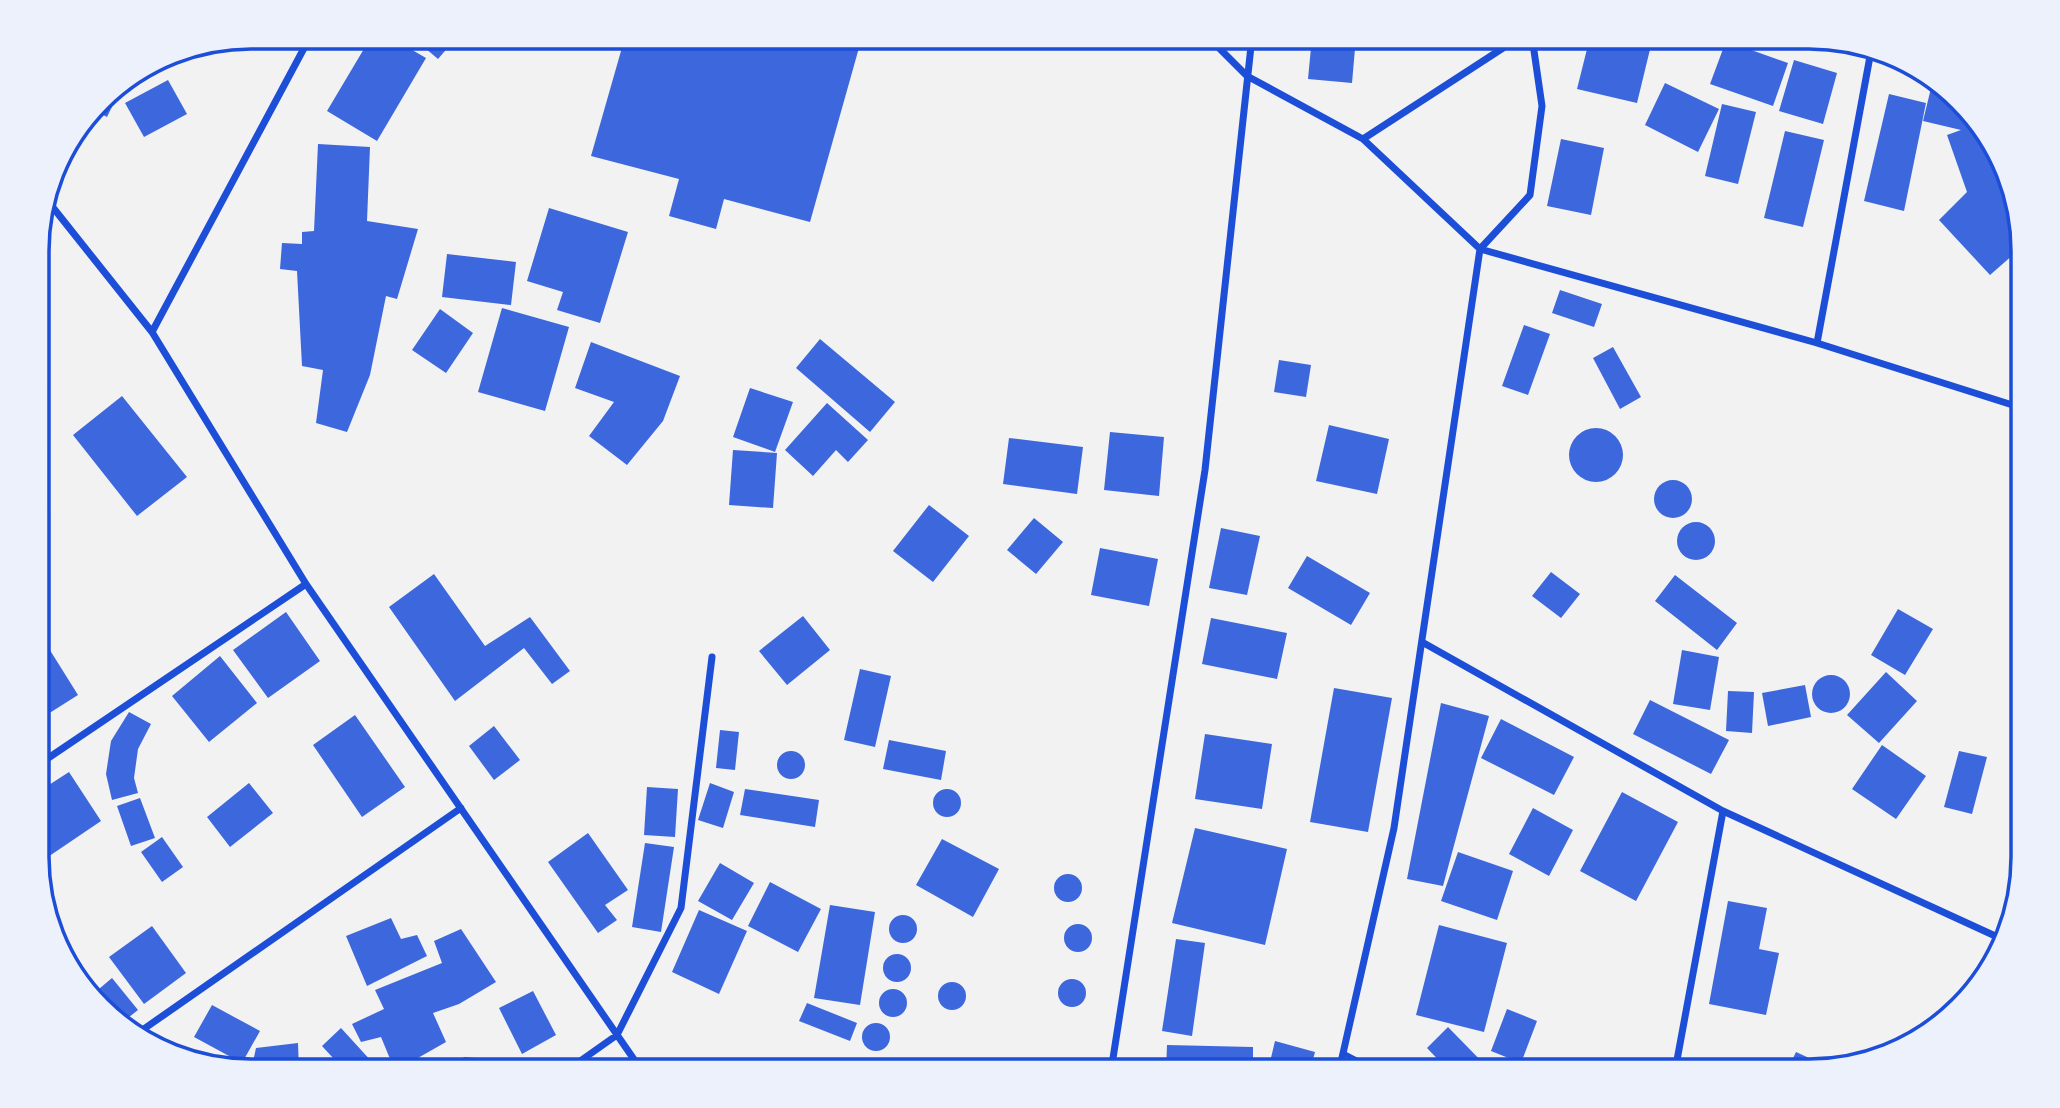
<svg xmlns="http://www.w3.org/2000/svg" width="2060" height="1108" viewBox="0 0 2060 1108" font-family="'DM Sans',sans-serif">
<style>
.building{fill:#3d67dc}
.lines{fill:none;stroke-linecap:round;stroke-linejoin:round}
.service{stroke:#1d4ed8;stroke-width:5}
.minor{stroke:#1d4ed8;stroke-width:7}
.rim{fill:none;stroke:#1d4ed8;stroke-width:3.5}
</style>
<rect width="100%" height="100%" fill="#f2f2f2"/>
<path class="building" d="M371,37H390L426,58L377,141L327,111Z
M412,37H457L438,59Z
M625,37H862L810,222L724,199L716,229L669,216L679,179L591,156Z
M1312,37H1356L1352,83L1308,79Z
M1590,37H1653L1637,103L1577,89Z
M1726,41L1788,63L1773,106L1710,84Z
M1794,60L1837,73L1823,124L1779,111Z
M125,80L107,117L94,110L109,90Z
M168,80L187,114L144,137L125,103Z
M1665,83L1719,109L1698,152L1645,125Z
M1932,84L1983,128L2019,216L2014,254L1990,275L1939,220L1967,192L1947,135L1961,130L1923,121Z
M1889,94L1926,103L1904,211L1864,201Z
M1722,104L1756,112L1738,184L1705,176Z
M1785,131L1824,140L1803,227L1764,218Z
M1561,139L1604,148L1591,215L1547,206Z
M318,144L370,147L367,221L418,229L397,299L386,296L370,375L347,432L316,423L323,370L302,366L297,271L280,269L282,243L302,244V232L314,231Z
M549,208L628,232L600,323L557,310L563,292L527,281Z
M447,254L516,262L511,305L442,297Z
M1560,290L1602,304L1594,327L1552,313Z
M502,308L569,327L545,411L478,392Z
M440,309L473,333L446,373L412,350Z
M1524,325L1550,334L1528,395L1502,386Z
M820,339L895,402L870,432L796,368Z
M591,342L680,376L663,421L627,465L589,436L614,402L575,388Z
M1613,347L1641,397L1620,409L1593,358Z
M1279,360L1311,365L1306,397L1274,392Z
M750,388L793,402L775,452L733,437Z
M122,396L187,477L137,516L73,435Z
M827,403L868,440L848,462L836,450L813,476L785,450Z
M1329,425L1389,439L1377,494L1316,481Z
M1569 455a27 27 0 1 1 54 0a27 27 0 1 1-54 0Z
M1110,432L1164,437L1159,496L1104,490Z
M1009,438L1083,447L1077,494L1003,484Z
M733,450L777,453L773,508L729,505Z
M1654 499a19 19 0 1 1 38 0a19 19 0 1 1-38 0Z
M929,505L969,536L933,582L893,551Z
M1034,518L1063,542L1036,574L1007,550Z
M1677 541a19 19 0 1 1 38 0a19 19 0 1 1-38 0Z
M1221,528L1260,536L1247,595L1209,588Z
M1100,548L1158,559L1149,606L1091,595Z
M1307,556L1370,593L1351,625L1288,588Z
M1551,572L1580,594L1561,618L1532,596Z
M434,574L485,646L530,617L570,671L552,684L524,648L455,701L389,607Z
M1675,575L1737,623L1717,650L1655,601Z
M1898,609L1933,629L1905,675L1871,655Z
M286,612L320,661L268,698L233,650Z
M803,616L830,650L787,685L759,651Z
M1211,618L1287,633L1277,679L1202,664Z
M38,631L78,695L40,719L38,717Z
M1682,650L1719,657L1710,710L1673,704Z
M220,656L257,703L209,742L172,696Z
M860,669L891,676L875,747L844,740Z
M1886,672L1917,701L1879,743L1847,715Z
M1812 694a19 19 0 1 1 38 0a19 19 0 1 1-38 0Z
M1805,685L1811,717L1768,726L1762,693Z
M1334,688L1392,698L1368,832L1310,822Z
M1728,691L1754,692L1752,733L1726,731Z
M1650,700L1729,740L1711,774L1633,734Z
M1441,703L1489,716L1443,886L1407,879Z
M129,712L151,724L138,749L134,778L138,793L112,800L106,774L111,741Z
M355,715L405,787L362,817L313,745Z
M1501,719L1574,757L1554,795L1481,758Z
M494,726L520,760L494,780L469,746Z
M720,730L739,732L735,770L716,768Z
M1205,734L1272,744L1262,809L1195,799Z
M889,740L946,751L941,780L883,769Z
M1882,745L1926,776L1896,819L1852,789Z
M777 765a14 14 0 1 1 28 0a14 14 0 1 1-28 0Z
M1959,751L1987,757L1972,814L1944,807Z
M69,772L101,821L39,863L38,792Z
M249,783L273,813L230,847L207,817Z
M710,783L734,792L723,828L698,820Z
M647,787L678,789L675,837L644,835Z
M745,789L819,800L815,827L740,815Z
M933 803a14 14 0 1 1 28 0a14 14 0 1 1-28 0Z
M1622,792L1678,822L1636,901L1580,871Z
M140,798L155,838L131,846L117,806Z
M1533,808L1573,830L1549,876L1509,854Z
M1195,828L1287,849L1265,945L1172,923Z
M588,833L628,890L605,905L617,920L598,933L548,862Z
M162,837L183,867L162,882L141,852Z
M942,839L999,869L973,917L916,885Z
M645,843L674,847L661,932L632,927Z
M1458,852L1513,871L1497,920L1441,901Z
M720,863L754,883L732,920L698,901Z
M1054 888a14 14 0 1 1 28 0a14 14 0 1 1-28 0Z
M770,882L821,909L798,952L748,926Z
M1728,901L1767,908L1759,949L1779,953L1766,1015L1709,1004Z
M830,905L875,912L860,1005L814,998Z
M699,910L747,931L719,994L672,972Z
M889 929a14 14 0 1 1 28 0a14 14 0 1 1-28 0Z
M54,916L69,942L62,946L51,918Z
M391,918L401,939L417,935L427,956L367,986L346,936Z
M1064 938a14 14 0 1 1 28 0a14 14 0 1 1-28 0Z
M1439,925L1507,943L1484,1032L1416,1015Z
M152,926L186,973L144,1004L109,957Z
M461,929L496,982L459,1004L433,1013L446,1042L395,1071L381,1037L361,1042L352,1024L384,1009L375,990L442,963L434,941Z
M1176,939L1205,943L1192,1036L1162,1031Z
M883 968a14 14 0 1 1 28 0a14 14 0 1 1-28 0Z
M112,978L138,1010L124,1021L93,994Z
M1058 993a14 14 0 1 1 28 0a14 14 0 1 1-28 0Z
M938 996a14 14 0 1 1 28 0a14 14 0 1 1-28 0Z
M879 1003a14 14 0 1 1 28 0a14 14 0 1 1-28 0Z
M533,991L556,1035L522,1054L499,1008Z
M807,1003L857,1023L850,1041L799,1021Z
M212,1005L260,1031L242,1063L194,1037Z
M1507,1009L1537,1021L1521,1063L1491,1051Z
M862 1037a14 14 0 1 1 28 0a14 14 0 1 1-28 0Z
M1448,1027L1489,1069L1488,1071H1449L1427,1048Z
M341,1028L373,1063L364,1071H345L322,1046Z
M1275,1041L1315,1052L1310,1071L1270,1062Z
M298,1043L299,1071H251L256,1048Z
M1167,1045L1253,1047V1071H1166Z
M1796,1052L1831,1068L1787,1071Z
M464,1057L476,1058L483,1066V1071H456V1065Z
M435,1061L440,1071H415Z"/>
<g class="lines">
<path class="service" d="M1343,1053L1378,1071"/>
<path class="minor" d="M1208,37L1247,76L1363,139L1480,249L1817,343L2022,408
M1363,139L1520,37
M47,200L152,332L306,584L642,1071
M152,332L310,37
M1817,343L1871,51
M1422,642L1723,811L2004,940
M38,765L306,584
M138,1033L461,808
M566,1071L617,1035L681,908L712,657
M1111,1071L1205,470L1252,37
M1339,1071L1394,828L1480,249L1530,195L1542,106L1532,37
M1675,1071L1723,811"/>
</g>
<path d="M0 0H2060V1108H0ZM251 49H1809A202 202 0 0 1 2011 251V857A202 202 0 0 1 1809 1059H251A202 202 0 0 1 49 857V251A202 202 0 0 1 251 49Z" fill="#edf1fc" fill-rule="evenodd"/>
<path class="rim" d="M251 49H1809A202 202 0 0 1 2011 251V857A202 202 0 0 1 1809 1059H251A202 202 0 0 1 49 857V251A202 202 0 0 1 251 49Z"/>
</svg>
